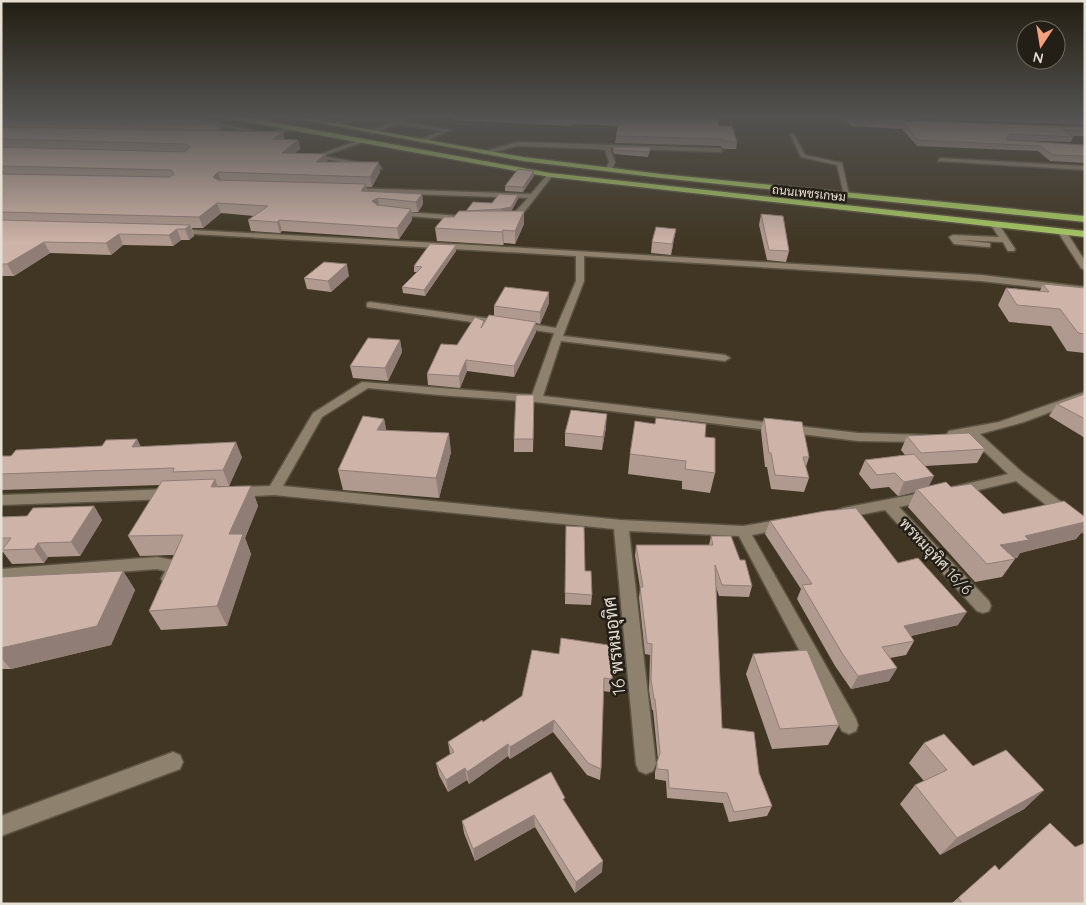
<svg xmlns="http://www.w3.org/2000/svg" width="1086" height="905" viewBox="0 0 1086 905" font-family="Quicksand,Sarabun,sans-serif">
<style>
.lines{fill:none;stroke-linecap:round;stroke-linejoin:round}
.minor-casing{stroke:#5c5343;stroke-width:3}
.highway-casing{stroke:#5c5343;stroke-width:3}
.minor{fill:#8e816d;fill-rule:evenodd}
.highway{fill:#a8ca62;fill-rule:evenodd}
.wall{fill:#b09a90}
.shaded-wall{fill:#907d76}
.building{fill:#cdb3a8;stroke:#907d76}
.labels{text-anchor:middle;dominant-baseline:central;stroke-width:5;stroke-linejoin:round;paint-order:stroke}
.far-street-label{font-size:12px;fill:#e6dfd4;stroke:#231e16}
.street-label{font-size:15px;fill:#e6dfd4;stroke:#231e16}
.near-street-label{font-size:18px;fill:#e6dfd4;stroke:#231e16}
</style>
<rect width="100%" height="100%" fill="#403623"/>
<g class="lines">
<g class="minor-casing">
<path id="minor" d="M191,117H201L195,119L269,133L294,126L297,128L265,138L263,135L183,119Z
M356,117H381L451,130L421,143L419,140L442,131L398,124L371,134L369,131L392,122C371,118 352,120 331,126L328,124Z
M840,117L865,118L868,120L844,121Z
M790,134H794L805,155L842,163L849,195L844,194L837,165L801,157Z
M362,139L364,142L322,156L380,166L382,169L313,157Z
M518,142L720,148L723,150L720,152L610,148L615,162L612,169L609,171L606,169L609,162L605,150L598,149L518,146L484,154L481,152Z
M940,158L1085,166V170L938,161Z
M548,174L553,175L521,216L507,219L503,217L504,215L515,212L528,198L352,192L349,190L352,188L531,194Z
M392,211L460,216L464,218L460,220L395,215H392Z
M992,223H998L1015,249L1014,251H1008L1003,242L959,240L990,243V247H987L954,244L949,237L953,235L999,237L991,225Z
M174,229L473,245L981,275L1085,287V293L981,281L584,256V281L563,336L725,355L730,358L725,361L561,341L543,396L858,433L927,435L929,438L927,441L923,442L858,441L536,402L439,395L368,388L322,417L283,486L621,520L743,526L784,519L789,520L791,524L789,528L752,535L856,719L858,725L856,731L849,734L842,731L739,536L629,531L656,764L653,771L646,774L639,771L636,764L614,529L274,495L236,497L231,495L229,492L231,489L236,487L270,486L313,413L362,382L532,395L554,333L520,328L515,325L520,322L556,328L576,281V256L177,233H174Z
M1059,230H1065L1085,261V270L1081,268L1058,232Z
M370,302L500,320L505,323L500,326L367,307V303Z
M1085,392V399L1024,422L980,434L1023,473L1085,520V533L1080,532L1016,481L958,495L953,493L951,490L953,487L1008,474L968,436L953,438L947,434L949,431L999,422Z
M171,489L176,491L178,494L176,497L171,499L1,505V495Z
M926,492L931,494L933,497L931,500L899,507L989,601L991,606L989,611L983,613L977,611L885,510L843,518L838,516L836,513L838,510L843,508Z
M157,557L173,560L181,570L174,583L169,585L164,583L161,579L165,571L157,569L1,581V569Z
M173,752L180,755L183,762L180,769L1,836V816Z"/>
</g>
<g class="highway-casing">
<path id="highway" d="M219,117H245L550,173L1085,231V237L550,177Z
M288,117H300L523,157L661,174L1085,216V222L661,178L523,161Z"/>
</g>
<use href="#minor" class="minor"/>
<use href="#highway" class="highway"/>
</g>
<path class="wall" d="M1,117H161L162,119L220,121L223,130L220,131L283,132L284,140H298L300,149L295,153L326,154L327,162L380,172L372,187H366L367,192L422,194L423,204L418,212H411L412,220L399,239L282,231L280,233L251,231L248,220L254,216L221,213L203,228H192L194,236L189,240H181L173,246L123,245L111,255L50,253L14,276H1Z
M454,117H714V120L719,126L737,142L736,149H724L720,146L615,143L616,136L618,126L573,124L572,126L455,120Z
M880,117H1085V125Z
M850,118L1085,127V136H1072L1073,137L1071,142L1008,140L1085,145V163L1050,161L1038,151L917,146L902,129L851,126L849,123Z
M613,147H651L650,151L648,157L614,154L613,151Z
M534,176L523,192L505,191V186Z
M518,199L511,211L524,224L515,244L504,243L503,245L437,241L435,228L454,217L466,211L492,203Z
M761,214L789,251L786,262L767,260L759,225Z
M676,229L674,239L671,255L651,253L652,242Z
M456,245V251L425,296L403,293L402,287L417,272H414V266Z
M349,276L331,292L307,289L304,278Z
M1043,284L1085,288V353L1067,351L1051,326L1009,322L998,305L1006,288L1040,291Z
M549,292V303L540,324L536,323V332L514,377L467,371L460,388L428,385L427,374L457,345L494,316V306Z
M400,340L402,352L388,381L353,378L350,366Z
M1085,394V438L1049,416L1057,404Z
M534,408L533,452H514V439Z
M764,418L809,457L806,467L809,478L804,492L771,489L767,467H765L761,431Z
M384,419L386,430L451,452L439,498L343,490L338,470Z
M606,427L602,450L565,446V433Z
M907,436L985,449L977,463L925,466L929,486L951,487L1003,514L1085,517V528L1076,539L1020,553L1017,558H1014L1015,559L1002,577L975,582L908,507L915,492L898,496L889,487L871,489L859,474L865,460L905,455L901,450Z
M705,437L715,473L710,493L682,489V481L628,474L630,454Z
M137,439L140,446L242,457L229,486H218V487L251,486L258,506L245,538L251,554L227,626L161,630L149,611L174,555L140,556L128,536L160,485L1,490V456H11L102,446Z
M94,506L102,520L80,556L48,557L44,563L12,564L3,552L1,553V517L27,516Z
M770,521L898,563L958,625L911,636L914,641L906,655L890,658L897,668L889,681L851,689L835,666L797,599L801,589L765,534Z
M566,526L585,571L592,595L591,605L565,604Z
M711,536L740,560L752,586L749,597L719,596L716,587L722,728L759,773L772,806L767,816L729,822L723,803L667,798L666,781L655,779V772L658,760L653,710H652L649,690L650,655L645,654L639,598L640,588L635,556L636,545H709Z
M123,571L135,590L111,645L11,669H1V577Z
M615,646L610,692L603,691L601,769L600,780L587,775L553,732L510,759L508,756L469,784L467,780L448,792L439,775L436,763L450,754L448,742L483,722L522,696Z
M753,654L839,725L828,745L772,749L746,674Z
M924,743L973,766L1044,790L1024,809L940,855L900,804L915,785L924,781L909,763Z
M564,801L602,872L575,893L535,827L475,861L464,833L462,821Z
M1050,823L1075,847L1085,904H951L995,865L999,870L1036,835Z"/>
<path class="shaded-wall" d="M157,117H161L163,122L153,119Z
M220,121L223,130L220,131L217,123Z
M283,132L285,141L273,139Z
M298,140L300,149L285,162L282,153Z
M326,154L328,163L316,162Z
M379,162L380,172L372,187L370,177Z
M1,167L6,176L1,178Z
M534,171V176L523,192V187Z
M218,172L221,182L213,177Z
M366,184L367,195L361,191Z
M422,194L423,204L418,212L416,202Z
M518,195V199L511,212L501,214V209Z
M378,198L379,208L372,201Z
M217,203L221,213L203,228L199,217Z
M411,209L412,220L399,239L397,228Z
M524,211V224L515,244V231Z
M279,220L282,231L280,233L277,222Z
M190,225L194,236L189,240L185,229Z
M177,229L181,240L173,246L169,235Z
M676,229L674,239L671,255L672,244Z
M503,230L504,243L503,245L502,232Z
M119,234L123,245L111,255L106,243Z
M44,242L50,253L14,276L7,264Z
M456,245V251L425,296L424,290Z
M347,264L349,276L331,292L328,281Z
M549,292V303L540,324V312Z
M536,322V332L514,377V366Z
M400,340L402,352L388,381L385,368Z
M466,360L467,371L460,388L459,376Z
M607,414L606,427L602,450L603,437Z
M384,419L388,438L377,430Z
M449,433L451,452L439,498L436,478Z
M137,439L145,455L132,447Z
M236,442L242,457L229,486L223,470Z
M934,476L927,490L917,489L915,492L898,496L904,482Z
M215,479L223,499L211,487Z
M251,486L258,506L245,538L251,554L227,626L217,606L229,534Z
M94,506L102,520L80,556L71,542Z
M1085,522V528L1076,539L1020,553L1017,558L989,563L1000,545L1025,536Z
M38,543L48,557L44,563L34,549Z
M123,571L135,590L111,645L11,669L1,658V648Z
M967,612L958,625L896,639L904,626Z
M897,668L889,681L851,689L858,676Z
M554,720L553,732L510,759V747Z
M508,744V756L469,784L467,772Z
M465,768L467,780L448,792L446,780Z
M1044,790L1024,809L940,855L957,838Z
M534,815L535,827L475,861L473,849Z
M603,861L602,872L575,893L576,882Z"/>
<path class="building" d="M1,117H157L153,119L220,121L217,123L1,120Z
M525,117H714V120H718L719,126H732L737,142L725,141L721,139L616,136L620,119L573,118L572,119Z
M1010,117H1085V120Z
M850,118L1085,127V131L1063,130L1073,137L1010,134L1006,139L1008,140L1085,145V156L1053,155L1040,146L918,140L904,123L852,121Z
M1,127L283,132L273,139L298,140L282,153L326,154L316,162H379L370,177L218,172L213,177L218,180L366,184L361,191L422,194L416,202L378,198L372,201L377,205L411,209L397,228L279,220L277,222L248,220L268,206L217,203L199,217L1,212V174H2L170,177L174,174L171,170L1,166V147L185,152L190,147L185,144L1,139Z
M613,147H651L649,152L614,150Z
M518,169L534,171L523,187L505,186Z
M499,194L518,195L511,207L501,209L466,211L473,202L492,203Z
M459,211H524L515,231L503,230L502,232L435,228L444,217H454Z
M761,214L783,216L789,251L769,250Z
M1,220L190,225L185,229H177L169,235L119,234L106,243L44,242L7,264H1Z
M656,227L676,229L672,244L652,242Z
M430,244L456,245L424,290L402,287L422,267L414,266Z
M324,262L347,264L328,281L304,278Z
M1043,284L1085,288V334L1078,333L1060,309L1017,305L1006,288L1049,292Z
M505,287L549,292L540,312L494,306Z
M489,315L536,322L514,366L466,360L459,376L427,374L441,344L457,345L475,317L484,321L481,328Z
M368,338L400,340L385,368L350,366Z
M1085,394V419L1057,404Z
M516,395H534L533,439H514Z
M571,410L607,414L603,437L565,433Z
M363,416L384,419L377,430L449,433L436,478L338,470Z
M656,418L706,424L705,437L715,438V473L685,469L686,461L630,454L635,421L655,424Z
M764,418L802,422L809,457H803L809,478L775,475L771,453H769Z
M969,433L985,449L921,453L907,436Z
M137,439L132,447L236,442L223,470L173,472L174,468L1,474V456H11L16,450L102,446L106,440Z
M914,454L934,476L904,482L895,473L877,475L865,460Z
M215,479L211,487L251,486L229,534H243L217,606L149,611L183,535L128,536L162,481Z
M946,482L951,487L971,484L1003,514L1064,501L1085,517V522L1025,536L1029,540L1000,545L1015,559L987,564L917,489Z
M94,506L71,542L38,543L34,549L2,550L11,538H1V517L27,516L33,508Z
M856,508L898,563L918,558L967,612L904,626L914,641L882,647L897,668L858,676L842,653L802,585L812,584L770,521L825,511Z
M566,526L584,527L585,571H591L592,595L565,593Z
M711,536H731L740,560H745L752,586L722,585L715,565L722,728L754,732L759,773L772,806L734,812L727,793L669,788L668,770L657,769V762L660,753L655,699H654L651,679L652,644L647,643L640,587H643L636,545H713Z
M123,571L97,626L1,648V577Z
M561,638L615,646L612,679L604,678L601,769L588,763L554,720L510,747L508,744L467,772L465,768L446,780L436,763L454,752L448,742L482,720L483,722L522,696L532,650L559,654Z
M807,650L839,725L780,729L753,654Z
M944,734L973,766L1006,750L1044,790L957,838L915,785L947,770L924,743Z
M551,772L565,798L563,799L603,861L576,882L534,815L473,849L462,821Z
M1050,823L1075,847L1085,843V904H963L958,898L995,865L999,870Z"/>
<linearGradient id="sky" x2="0" y2="1"><stop stop-color="#231e13"/><stop offset="0.48" stop-color="#535250"/><stop offset="1" stop-color="#535250" stop-opacity="0"/></linearGradient>
<rect width="1086" height="243" fill="url(#sky)"/>
<g class="labels">
<g class="far-street-label">
<text transform="translate(809 193) rotate(6)">ถนนเพชรเกษม</text>
</g>
<g class="street-label">
<text transform="translate(936 556) rotate(47)">พรหมอุทิศ 16/6</text>
</g>
<g class="near-street-label">
<text transform="translate(614 646) rotate(-96)">16 พรหมอุทิศ</text>
</g>
</g>
<rect width="1086" height="905" fill="none" stroke="#e6dfd4" stroke-width="5"/>
<g transform="translate(1041 45) rotate(192)"><circle r="24" fill="#231e16" stroke="#716b62"/>
<path d="M0-4L9 19L0 12L-9 19Z" fill="#f2a080"/>
<text y="-8" font-size="14" font-weight="bold" text-anchor="middle" fill="#e6dfd4">N</text>
</g>
</svg>
